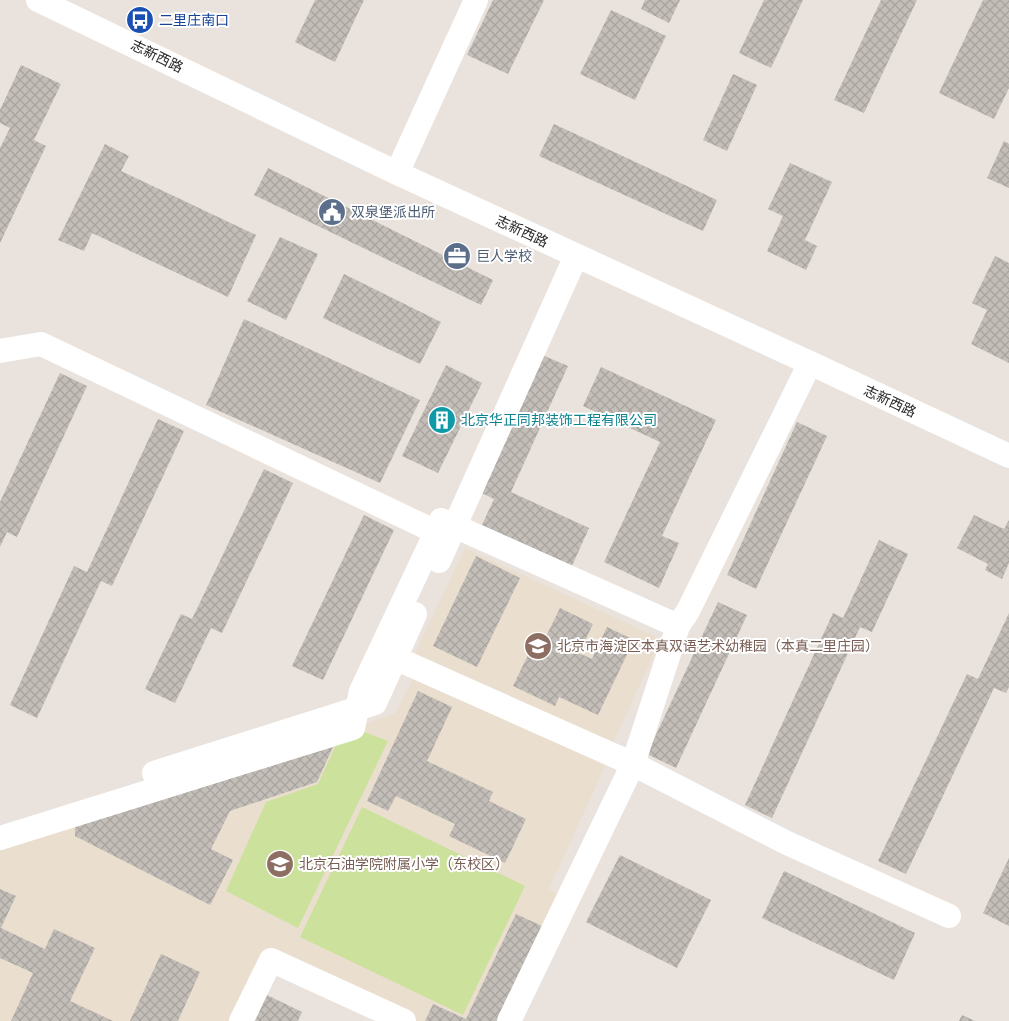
<svg xmlns="http://www.w3.org/2000/svg" width="1009" height="1021" viewBox="0 0 1009 1021" font-family="'Space Grotesk','Noto Sans SC',sans-serif">
<style>
.education{fill:#eadece}
.pitch{fill:#cce19c}
.building{fill:url(#building-cross-hatch)}
.lines{fill:none;stroke-linecap:round;stroke-linejoin:round}
.minor{stroke:#fff;stroke-width:24}
.labels{text-anchor:middle;dominant-baseline:central;stroke-width:4;stroke-linejoin:round;paint-order:stroke}
.transit-label{font-size:14px;fill:#164399;stroke:#fff;text-anchor:start}
.street-label{font-size:14px;fill:#292929;stroke:#fff}
.service-label{font-size:14px;fill:#4e5e75;stroke:#fff;text-anchor:start}
.culture-label{font-size:14px;fill:#0d838f;stroke:#fff;text-anchor:start}
.education-label{font-size:14px;fill:#785e54;stroke:#fff;text-anchor:start}
</style>
<defs>
<pattern id="building-cross-hatch" width="8" height="8" patternUnits="userSpaceOnUse" patternTransform="scale(1.25)"><rect width="8" height="8" fill="#c3beb8"/><path d="M0 0l8 8M0 8l8-8" fill="none" stroke="#a8a39e"/></pattern>
</defs>
<rect width="100%" height="100%" fill="#eae3dd"/>
<path class="education" d="M465,548L661,639L612,745L415,653Z
M413,678L607,762L549,889L563,896L501,1021H404L271,960L241,1021H0V838L353,728L396,713Z"/>
<path class="pitch" d="M353,728L388,741L298,928L226,891L266,802L318,784L335,747L333,734Z
M362,807L525,886L463,1015L300,937Z"/>
<path class="building" d="M315,0H364L335,62L295,42Z
M493,0H544L508,74L467,55Z
M645,0H680L669,23L641,9Z
M764,0H803L771,68L739,53Z
M881,0H917L864,113L834,100Z
M983,0H1009V88L994,119L939,93Z
M611,10L666,36L635,100L580,74Z
M21,65L61,84L34,140L46,146L0,243V148L10,128L0,123V110Z
M733,74L757,85L727,151L703,140Z
M554,124L717,200L703,231L539,156Z
M1004,141L1009,144V188L987,178Z
M105,144L129,156L121,171L256,235L228,297L92,233L84,251L58,240Z
M790,163L832,182L805,240L817,246L806,270L767,251L783,216L768,209Z
M268,168L493,280L481,305L254,195Z
M280,237L318,254L286,320L247,301Z
M995,256L1009,263V363L971,344L987,310L972,303Z
M344,274L441,322L420,364L323,318Z
M244,319L420,400L380,483L206,405Z
M542,355L568,366L511,492L589,528L572,566L482,525L494,499L480,492Z
M446,365L482,383L438,473L402,456Z
M601,367L716,420L662,536L679,543L659,588L604,562L660,442L583,406Z
M60,373L87,386L17,537L7,532L0,547V502Z
M158,419L184,431L112,586L101,581L37,718L10,705L74,566L87,572Z
M797,422L827,436L756,589L727,575Z
M264,469L293,483L222,633L211,628L175,703L145,689L181,614L192,619Z
M364,515L394,530L323,680L292,666Z
M974,515L1004,529L1009,520V563L1002,579L985,570L988,564L957,548Z
M879,540L908,554L872,632L860,627L772,818L745,805L833,613L843,618Z
M476,556L520,578L477,667L433,646Z
M718,602L747,615L676,768L647,754Z
M560,608L593,624L579,653L592,659L607,627L634,640L598,715L559,697L555,706L513,686L530,651L537,655Z
M1009,613V687L1006,693L994,688L906,874L878,861L967,674L978,679Z
M418,691L452,707L427,761L493,792L489,801L526,819L505,863L449,836L455,824L396,796L388,811L367,801Z
M333,747L317,782L230,811L211,849L233,860L210,905L75,836V826Z
M620,855L711,900L677,968L586,922Z
M1009,858V926L983,913Z
M784,871L915,933L894,980L762,918Z
M0,889L16,896L1,928L45,949L54,929L95,948L70,1001L113,1021H11L33,973L0,958Z
M516,914L542,926L497,1021H425L433,1004L466,1019Z
M161,954L200,972L178,1021H130Z
M267,995L302,1012L298,1021H255Z
M962,1015L975,1021H959Z"/>
<g class="lines">
<path class="minor" d="M38,0L397,173L810,363L1009,456
M397,173L476,0
M0,351L41,344L436,532L361,691L353,728L0,838
M441,520L678,626
M439,561L576,256
M395,658L633,764L787,843L949,916
M154,773L375,703L415,614
M241,1021L271,960L404,1021
M509,1021L633,764L678,626L688,611L810,363"/>
</g>
<defs>
<g id="bus-disc" transform="scale(1.4375)"><circle r="9.5" fill="#1a4fb4" stroke="#fff"/><path d="M-5-6H5V4H4V6H2V4H-2V6H-4V4H-5ZM-3.5-4V0h7V-4ZM-3.5 1.2v1.5H-2V1.2ZM2 1.2v1.5H3.5V1.2Z" fill="#fff"/></g>
<g id="civic-disc" transform="scale(1.4375)"><circle r="9.5" fill="#5c6f8a" stroke="#fff"/><path d="M-.6-6.5H3V-4.5H.6V-3L4-1V1h2V6H-6V1h2V-1L-.6-3ZM-1.2 2.5V6h2.4V2.5Z" fill="#fff"/></g>
<g id="office-disc" transform="scale(1.4375)"><circle r="9.5" fill="#5c6f8a" stroke="#fff"/><path d="M-6-3h4V-5.5h4V-3h4V5H-6ZM-1-4.5V-3h2v-1.5ZM-6 0V1H6V0Z" fill="#fff"/></g>
<g id="building-disc" transform="scale(1.4375)"><circle r="9.5" fill="#0f9aa8" stroke="#fff"/><path d="M-4-6H4V6H1V3H-1V6H-4ZM-2.5-4.3h1.7v1.8h-1.7ZM.8-4.3h1.7v1.8H.8ZM-2.5-1h1.7V.8h-1.7ZM.8-1h1.7V.8H.8Z" fill="#fff"/></g>
<g id="school-disc" transform="scale(1.4375)"><circle r="9.5" fill="#8d6e63" stroke="#fff"/><path d="M0-5L7-2L0 1L-7-2ZM-4 1L0 2.5L4 1V4Q0 6-4 4Z" fill="#fff"/></g>
</defs>
<g fill-rule="evenodd">
<use href="#bus-disc" x="140" y="20"/>
<use href="#civic-disc" x="332" y="212"/>
<use href="#office-disc" x="457" y="256"/>
<use href="#building-disc" x="442" y="420"/>
<use href="#school-disc" x="538" y="646"/>
<use href="#school-disc" x="280" y="864"/>
</g>
<g class="labels">
<g class="transit-label">
<text x="159" y="20">二里庄南口</text>
</g>
<g class="street-label">
<text transform="translate(157 56) rotate(26)">志新西路</text>
<text transform="translate(522 231) rotate(25)">志新西路</text>
<text transform="translate(890 401) rotate(25)">志新西路</text>
</g>
<g class="service-label">
<text x="351" y="212">双泉堡派出所</text>
<text x="476" y="256">巨人学校</text>
</g>
<g class="culture-label">
<text x="461" y="420">北京华正同邦装饰工程有限公司</text>
</g>
<g class="education-label">
<text x="557" y="646">北京市海淀区本真双语艺术幼稚园（本真二里庄园）</text>
<text x="299" y="864">北京石油学院附属小学（东校区）</text>
</g>
</g>
</svg>
